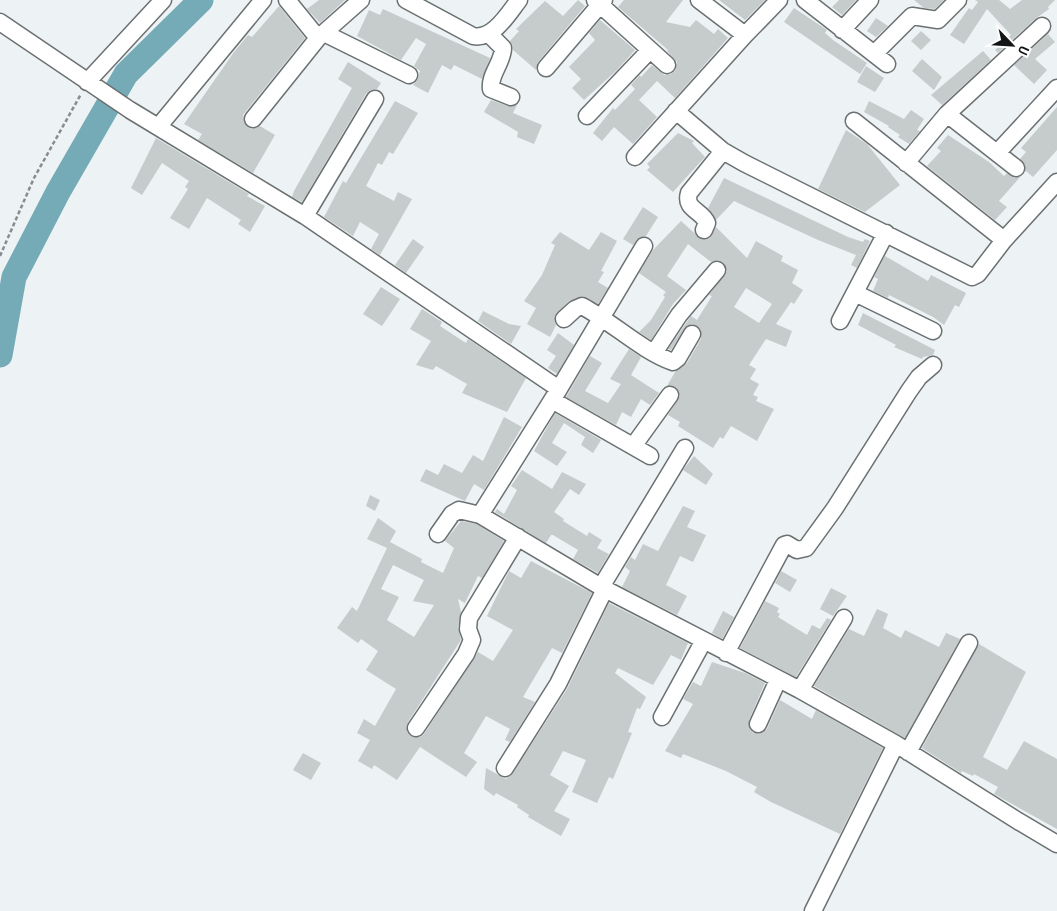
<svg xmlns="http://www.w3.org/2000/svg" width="1057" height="911" viewBox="0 0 1057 911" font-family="'Archivo Narrow',sans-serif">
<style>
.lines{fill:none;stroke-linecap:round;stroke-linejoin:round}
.river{stroke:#75abb7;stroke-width:25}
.building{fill:#c6cbcc;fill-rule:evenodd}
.street-casing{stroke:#6b7071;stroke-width:19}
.path{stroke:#898c8e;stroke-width:2.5;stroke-dasharray:4 2.5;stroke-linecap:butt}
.street{stroke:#fff;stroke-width:16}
</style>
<rect width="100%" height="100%" fill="#edf2f4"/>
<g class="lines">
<path class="river" d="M0,355L14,277L58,192L126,74L201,0"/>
</g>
<path class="building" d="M319,0H345L320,23L307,9Z
M578,0L585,6L538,62L536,70L513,50L510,41L519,31L516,29L545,1L563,16Z
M624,0H683L666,22L690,27L696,20L714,34L718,29L728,38L675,98L657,81L639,100L657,117L633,144L614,127L602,141L593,133L613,108L615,110L635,89L631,85L640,75L641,77L652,65L664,75L671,74L675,71L677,62L667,51L668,50L618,7Z
M719,0H765L745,20Z
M839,0H856L842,15L832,7Z
M914,0H944L935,9L924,8Z
M975,0H999L1010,9L1022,0H1055L1048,7L1049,9L1035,19L998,53L995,50L1011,35L987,9L964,44L950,35L969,8L972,10L978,2Z
M279,6L305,38L243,115L244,122L247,127L252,129L260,126L275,135L253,173L198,140L202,134L184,124L234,52L248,35L252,37Z
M794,8L827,30L825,33L833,40L867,63L860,74L784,22Z
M383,9L490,58L482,79L454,65L451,70L442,65L428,93L413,85L418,79L420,71L414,66L426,44L416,38L401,60L357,36L369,10L380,15Z
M876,18L888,26L876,37L867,31Z
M600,20L635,50L617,70L584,100L572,88L581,79L569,67L595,40L589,33Z
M921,31L931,40L921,50L911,41Z
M1048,34L1055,42L1035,59L1047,70L1034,84L1014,65Z
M983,51L991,60L942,105L931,95Z
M922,59L942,77L934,90L912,71Z
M348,62L381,83L377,89L371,90L366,94L302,202L292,197L294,191L352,88L338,79Z
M866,66L884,78L875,92L857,82Z
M491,100L508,106L517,105L513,113L542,125L534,144L517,137L518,132L484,112Z
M395,101L418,113L393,154L389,152L382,165L378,163L366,186L394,201L398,192L412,199L380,255L371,249L379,234L360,222L353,236L324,217L343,181L346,183Z
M869,101L904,119L911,110L924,119L917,130L920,131L909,144L898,137L900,135L888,127L889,126L864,112Z
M1057,107V150L1033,177L1026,171L1025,172V165L1020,159L1026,152L1021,148Z
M846,130L867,144L900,185L865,212L818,189Z
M678,133L694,141L692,143L705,157L673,192L647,170L650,167L647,164Z
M948,135L989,162L1004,176L1007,173L1014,178L1021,176L999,201L1007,207L995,220L927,166L941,151L937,148Z
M156,138L249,194L247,196L265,206L250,232L238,224L241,220L207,198L189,229L170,218L188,189L185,187L189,181L162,163L142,195L131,188Z
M724,178L848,237L863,242L865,239L870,241L857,268L851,265L856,255L818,240L734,201L716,220L708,208Z
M643,207L658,217L646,236L639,238L633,245L623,239Z
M681,221L701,239L710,238L716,227L747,258L756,241L783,256L781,261L798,270L792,283L803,290L794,304L791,302L776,324L792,331L786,347L766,339L749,365L756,369L750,379L759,384L753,395L758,397L756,401L774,409L757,441L731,426L723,439L720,437L713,448L678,426L680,422L668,415L680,396L676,387L667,386L675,372L687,363L701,339L700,329L693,324L687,326L671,350L668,349L691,316L697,320L712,296L709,295L727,271L723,262L718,260L711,262L688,244L667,276L686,290L673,304L651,340L639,332L651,320L665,297L663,295L666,292L639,273L653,250ZM746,288L772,304L759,323L734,307Z
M560,232L589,250L601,232L617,241L601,271L604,272L598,282L608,288L598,304L583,296L569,301L555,316L556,325L550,337L527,324L536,308L524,301L542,275L555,245L551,243Z
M413,239L424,247L406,273L395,265Z
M885,256L928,281L931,275L966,293L959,307L955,305L944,325L933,317L889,295L888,298L873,291L878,279L874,277Z
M381,287L400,299L382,326L363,314Z
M422,309L442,322L440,326L466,343L468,339L526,378L507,412L462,393L467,384L436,366L433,370L416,365L431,341L410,329Z
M483,311L509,324L521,326L511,344L478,321Z
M863,313L935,350L933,355L923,357L922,359L894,347L896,345L858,325Z
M558,333L574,345L557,374L548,368L556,356L547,350Z
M629,349L641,357L631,375L659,393L650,405L641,399L631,417L622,412L616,425L566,397L590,356L602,363L585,391L608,403L621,384L610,379Z
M555,413L601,440L593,453L581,445L585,437L564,423L552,443L567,452L557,466L534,451Z
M504,417L522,427L484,490L474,484L465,501L420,481L426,469L438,475L444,464L462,473L473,455L483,461Z
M694,456L713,474L706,485L683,470Z
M522,470L552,489L562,472L586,484L579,495L570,489L554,512L564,519L563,521L587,536L589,532L602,540L597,548L609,554L598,573L573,559L578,550L553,535H551L546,543L495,512L497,509L504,514L517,490L511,486Z
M370,495L380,500L375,511L366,506Z
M683,506L695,511L687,527L706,535L693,562L680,556L666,585L687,596L677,615L622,587L630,571L625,567L631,557L635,560L643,544L658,551Z
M378,518L396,531L390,542L422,559L421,562L443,573L454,548L445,541L461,521L476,524L504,541L482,578L478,576L465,603L458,599L461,612L458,628L461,640L408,722L407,732L411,736L420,737L424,734L478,652L493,661L513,630L487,616L509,571L521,578L531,561L592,593L562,653L552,648L523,697L535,702L510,742L505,740L510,729L486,716L464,753L477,762L466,777L420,747L397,780L374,765L372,769L358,761L370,740L357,733L364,719L375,726L396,689L366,670L378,651L361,639L358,643L337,628L352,607L357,611L387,548L367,539ZM393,565L424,580L413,601L434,605L414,637L387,620L399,597L381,589Z
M781,571L797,580L790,592L775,583Z
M831,588L847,596L833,616L820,609Z
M765,601L779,608L777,612L780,614L778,617L807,635L812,625L820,629L827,618L831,620L796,677L740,648Z
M609,603L688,643L681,660L671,655L653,685L618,668L615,673L646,697L640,709L637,708L628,732L632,733L613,779L609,777L597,803L572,792L586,760L563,751L550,775L569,786L554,811L570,819L561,836L528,817L529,815L517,807L518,805L496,793L494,796L484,789L486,768L506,779L513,773L567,689Z
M877,609L888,614L883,628L901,638L905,630L939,647L946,633L960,639L905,738L814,686L849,629L864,636Z
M723,611L734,617L722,639L712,633Z
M979,644L1026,672L983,757L1007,770L1024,741L1057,759V829L994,794L998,787L974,774L973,776L962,771L961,773L922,748Z
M712,662L745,673L765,683L749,720L750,729L753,733L759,734L767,729L780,700L812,719L816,710L883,748L840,834L771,802L754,792L757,787L726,771L683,754L681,758L665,751L693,704L683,699L693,682L701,686Z
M303,753L321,763L311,780L293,770Z"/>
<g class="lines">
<g class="street-casing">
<path id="street" d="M287,0L318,38
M406,0L473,36C493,40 508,14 519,0
M595,0L667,65
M699,0L745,35
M805,0L887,64
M0,22L130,110L305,216L559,389
M842,30L870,0
M324,33L409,75
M489,34L503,48C503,62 489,75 491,89L511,97
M874,54L912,16L938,20L958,0
M546,68L604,0
M87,82L163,0
M676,111L723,151L744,163L972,277L978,274L1004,240L1057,182
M947,114L1016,168
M587,116L650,50
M253,119L318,38L361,0
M854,121L1004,240
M159,126L263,0
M997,153L1057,88
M635,157L745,35L779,0
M906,163L947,114L1042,26
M305,216L375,99
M704,230L707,223C702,210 684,210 689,193L723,151
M644,246L559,389L480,515L601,587L800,690L896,744L1018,821L1057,844
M855,293L933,331
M564,319L575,309L582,306C612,322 642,351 673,362L678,358L692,334
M840,321L886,233
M654,353L679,315L717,270
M552,400L650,456
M634,445L670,395
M438,534L452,514L459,510L480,515
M601,587L685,448
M726,653L784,545L787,544L797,550L806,548L835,508L909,391L919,377L933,365
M800,690L844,618
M662,717L703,642
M758,724L778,680
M416,728L466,654L472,640L468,629L469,618L518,537
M908,752L969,643
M505,768L558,684L605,589
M813,911L896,744"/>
</g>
<path class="path" d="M0,256L34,178L81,94"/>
<use href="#street" class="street"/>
</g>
<g transform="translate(1012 45) rotate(115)" stroke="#ffffff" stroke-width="4" paint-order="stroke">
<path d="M0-4L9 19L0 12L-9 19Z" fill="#121415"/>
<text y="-8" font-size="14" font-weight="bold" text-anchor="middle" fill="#121415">U</text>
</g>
</svg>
